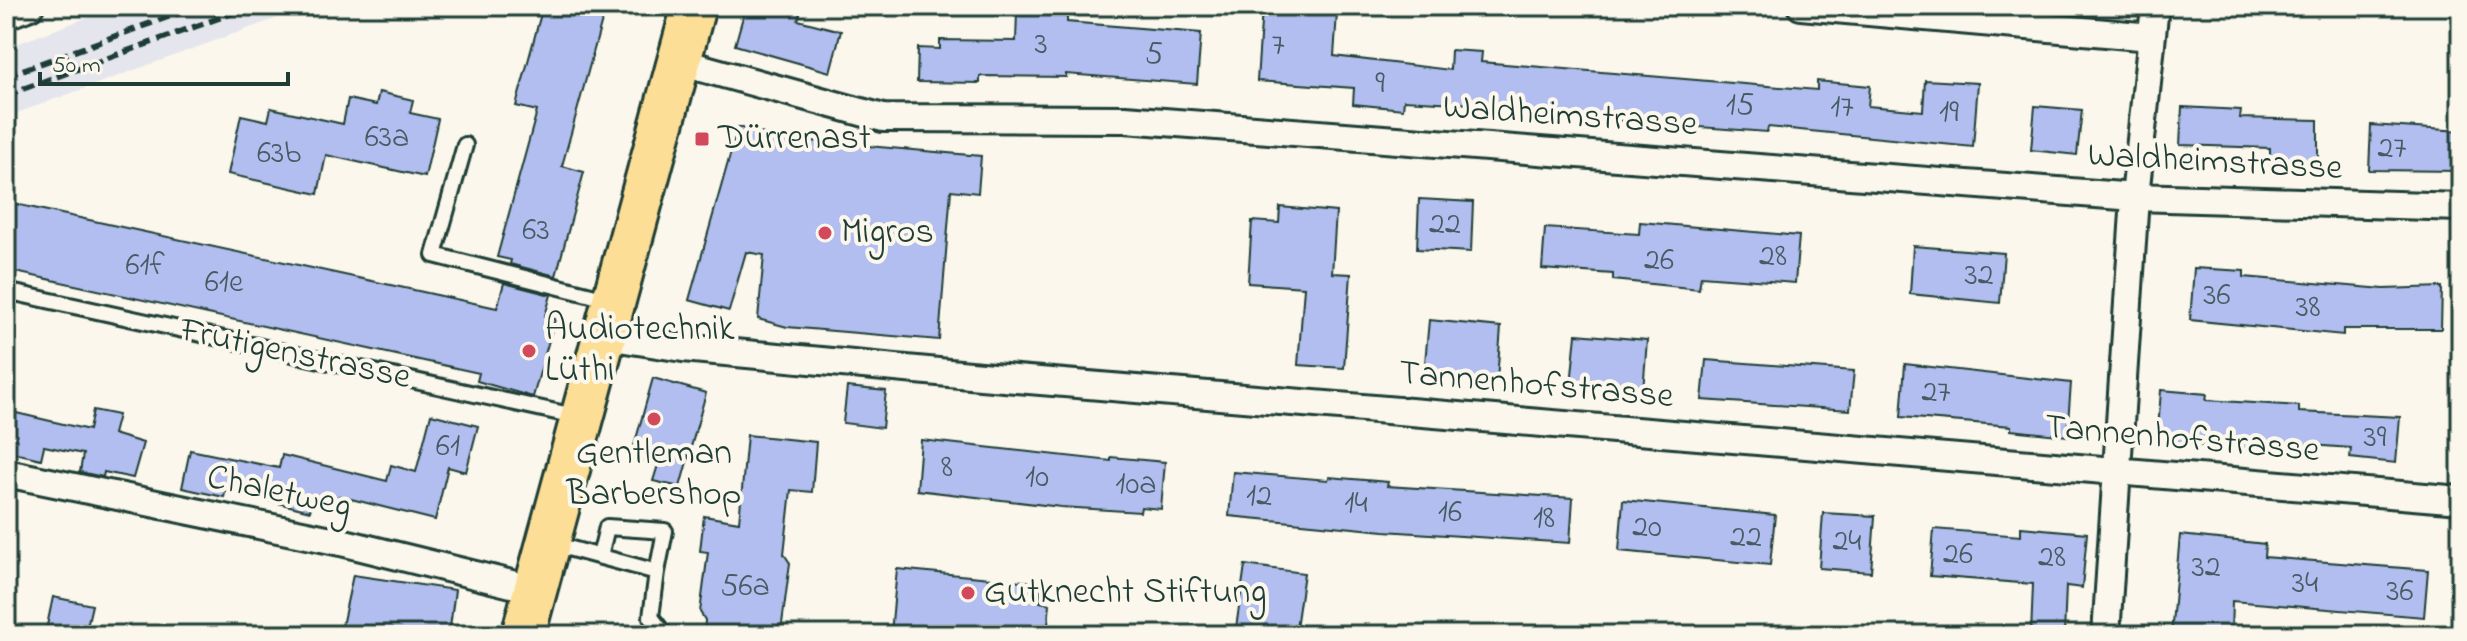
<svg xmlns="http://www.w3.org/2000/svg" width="2467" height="641" viewBox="0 0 2467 641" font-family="'Indie Flower',sans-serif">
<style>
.built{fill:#e5e6ed}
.building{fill:#b2beef;stroke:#1f3d34;stroke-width:2}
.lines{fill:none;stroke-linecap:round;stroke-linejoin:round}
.service-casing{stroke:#1f3d34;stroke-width:20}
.minor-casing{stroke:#1f3d34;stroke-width:32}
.primary-casing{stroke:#1f3d34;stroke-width:48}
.service{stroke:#fbf7ec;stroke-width:14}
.minor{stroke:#fbf7ec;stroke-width:26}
.primary{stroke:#fdde96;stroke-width:42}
.rail{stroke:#1f3d34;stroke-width:6;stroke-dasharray:12 6;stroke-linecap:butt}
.poi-dot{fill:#d1495b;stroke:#fbf7ec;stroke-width:3}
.labels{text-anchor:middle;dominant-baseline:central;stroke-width:8;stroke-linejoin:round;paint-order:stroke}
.number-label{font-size:32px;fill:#445d63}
.street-label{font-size:36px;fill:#1f3d34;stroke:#fbf7ec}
.poi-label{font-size:36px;fill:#1f3d34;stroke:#fbf7ec;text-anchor:start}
</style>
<rect width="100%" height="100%" fill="#fbf7ec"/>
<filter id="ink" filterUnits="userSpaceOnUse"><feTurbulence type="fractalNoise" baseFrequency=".0125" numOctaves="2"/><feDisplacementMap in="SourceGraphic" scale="16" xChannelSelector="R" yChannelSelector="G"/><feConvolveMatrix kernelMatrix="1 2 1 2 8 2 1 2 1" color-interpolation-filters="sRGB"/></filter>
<g filter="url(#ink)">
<path class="built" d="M118,6H310L6,117V48Z"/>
<path class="building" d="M543,6H606L562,166L584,172L556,276L510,264L511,260L497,257L537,111L516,106Z
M746,6H802L798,20L841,31L830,72L735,45Z
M1262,8L1337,13L1334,56L1450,70L1451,50L1482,52L1481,62L1817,90V81L1870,86L1868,106L1923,111L1925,80L1978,83L1973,147L1768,127L1767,132L1508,113V106L1404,100L1403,109L1353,104L1354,88L1257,81Z
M1017,12L1067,13V22L1201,33L1197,84L1066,74V77L980,76V83L917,82L918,48L940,49V40L1016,41Z
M379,92L413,100L410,113L438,119L425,177L326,155L318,194L228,174L241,115L268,121L271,108L343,124L348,99L376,105Z
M2035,106L2082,110L2077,155L2031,150Z
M2182,107L2241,110L2240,118L2318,120V168L2270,167V148L2180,145Z
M2371,125L2461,131V171L2369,170Z
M738,127L809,146L811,141L981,156L978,193L951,190L939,340L787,327L758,319L764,255L746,252L729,311L689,300Z
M1419,199L1473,202L1471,252L1417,249Z
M6,202L497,308L504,283L551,295L545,316L555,319L533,397L477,381L479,373L6,270Z
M1280,207L1336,212L1332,273L1351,274L1344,368L1298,365L1304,287L1248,283L1252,221L1279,223Z
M1640,222L1799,236L1795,283L1701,276L1699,289L1613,280V274L1542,269L1545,228L1639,234Z
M1913,246L2004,253L2000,303L1910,294Z
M2194,268L2244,271V277L2384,289L2442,287L2441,329H2343V335L2190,320Z
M1429,320L1501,327L1497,380L1424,373Z
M1576,334L1647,340L1643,391L1571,385Z
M1706,360L1854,371L1850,410L1702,400Z
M1905,364L2071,383L2067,436L2011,430V426L1901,417Z
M653,378L706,393L680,487L653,481L658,465L631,457Z
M847,387L886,391L882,428L843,423Z
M2161,390L2207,394L2206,400L2299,406V412L2400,417L2396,463L2350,458L2351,448L2296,444V451L2157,443Z
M93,410L118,415L113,434L143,443L133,478L104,472L103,477L80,472L83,454L44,446L41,459L6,451L12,412L89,430Z
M431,414L478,426L466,472L448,467L435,520L339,496L338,500L314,495L310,511L226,490L224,497L182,488L190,450L279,468L282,455L387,481L391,465L416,472Z
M747,435L816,442L812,492L791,490L784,554L790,563L782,624L766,635H704L705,620L700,612L708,552L700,551L704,516L739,522Z
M921,440L1111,461V457L1165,462L1161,509L1141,507L1140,512L1061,507L917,490Z
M1233,472L1328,480L1329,477L1388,482L1387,486L1573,498L1570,543L1384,531L1229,516Z
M1623,500L1775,515L1770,565L1619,551Z
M1823,513L1875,516L1871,572L1819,568Z
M2021,527L2087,533L2082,588L2066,586L2064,635H2031L2033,584L1930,576L1934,529L2021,536Z
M2180,535L2265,544L2264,557L2428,570L2424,617L2232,601L2231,635H2171Z
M1245,565L1304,573L1295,635H1235Z
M897,569L1042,583L1040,602L1050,604L1047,635L891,633Z
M353,575L455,590L449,635H340Z
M53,597L92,605L85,635H45Z"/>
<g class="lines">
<g class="service-casing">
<path id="service" d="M1998,22L2000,6
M465,145L434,255L611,300
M6,291L579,417
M553,544L657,572L651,617L665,635
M600,556L607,527L665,531L657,572"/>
</g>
<g class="minor-casing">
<path id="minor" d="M1801,6L2151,37
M6,15L30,6
M680,62L883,118L1125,119L2135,197L2461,207
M606,336L683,348L981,376L2461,500
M6,473L341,542L536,590
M2106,635L2135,197L2155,6"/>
</g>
<g class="primary-casing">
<path id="primary" d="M523,635L694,6"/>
</g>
<use href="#service" class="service"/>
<use href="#minor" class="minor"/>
<use href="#primary" class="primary"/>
<path class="rail" d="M6,76L198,6
M6,95L252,6"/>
</g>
</g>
<g class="poi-dot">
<rect x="694" y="131" width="16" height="16" rx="4"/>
<circle cx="825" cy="233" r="8"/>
<circle cx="529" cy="351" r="8"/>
<circle cx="654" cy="419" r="8"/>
<circle cx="968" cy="593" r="8"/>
</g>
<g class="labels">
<g class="number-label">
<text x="1041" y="45">3</text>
<text x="1278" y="46">7</text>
<text x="1154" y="55">5</text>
<text x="1380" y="84">9</text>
<text x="1740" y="106">15</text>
<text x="1842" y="108">17</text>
<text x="1949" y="113">19</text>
<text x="387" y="138">63a</text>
<text x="2392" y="149">27</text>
<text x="279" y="154">63b</text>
<text x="1445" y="225">22</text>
<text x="536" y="231">63</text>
<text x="1773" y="257">28</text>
<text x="1659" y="261">26</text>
<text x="145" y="266">61f</text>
<text x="1979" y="276">32</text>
<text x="224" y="283">61e</text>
<text x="2217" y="296">36</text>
<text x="2308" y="308">38</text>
<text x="1936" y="393">27</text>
<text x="2375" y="438">39</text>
<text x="448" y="447">61</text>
<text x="947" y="468">8</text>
<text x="1037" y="478">10</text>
<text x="1136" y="485">10a</text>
<text x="1259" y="497">12</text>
<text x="1356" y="504">14</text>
<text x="1450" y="513">16</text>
<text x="1544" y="519">18</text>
<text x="1647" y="528">20</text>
<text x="1746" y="538">22</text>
<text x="1847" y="542">24</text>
<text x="1958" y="555">26</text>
<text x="2052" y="558">28</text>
<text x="2206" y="568">32</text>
<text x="2305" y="584">34</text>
<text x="745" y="587">56a</text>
<text x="2400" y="592">36</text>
</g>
<g class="street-label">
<text transform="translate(1570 117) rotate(4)">Waldheimstrasse</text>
<text transform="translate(2215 163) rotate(3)">Waldheimstrasse</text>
<text transform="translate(295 355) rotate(12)">Frutigenstrasse</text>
<text transform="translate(1536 386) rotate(5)">Tannenhofstrasse</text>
<text transform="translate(2182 440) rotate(5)">Tannenhofstrasse</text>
<text transform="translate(279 493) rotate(12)">Chaletweg</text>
</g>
<g class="poi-label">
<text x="718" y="139">Dürrenast</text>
<text x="841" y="233">Migros</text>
<text x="545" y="330">Audiotechnik<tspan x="545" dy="41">Lüthi</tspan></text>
<text x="654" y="454" text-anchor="middle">Gentleman<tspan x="654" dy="41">Barbershop</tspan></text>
<text x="984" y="593">Gutknecht Stiftung</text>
</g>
</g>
<rect width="2467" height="641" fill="none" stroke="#fbf7ec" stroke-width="32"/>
<rect x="16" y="16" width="2435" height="609" fill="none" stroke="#1f3d34" stroke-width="3" filter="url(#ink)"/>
<path d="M40 72v12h248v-12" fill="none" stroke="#1f3d34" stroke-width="4"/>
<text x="52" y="72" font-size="24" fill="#1f3d34" stroke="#fbf7ec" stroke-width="6" paint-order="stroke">50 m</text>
</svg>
